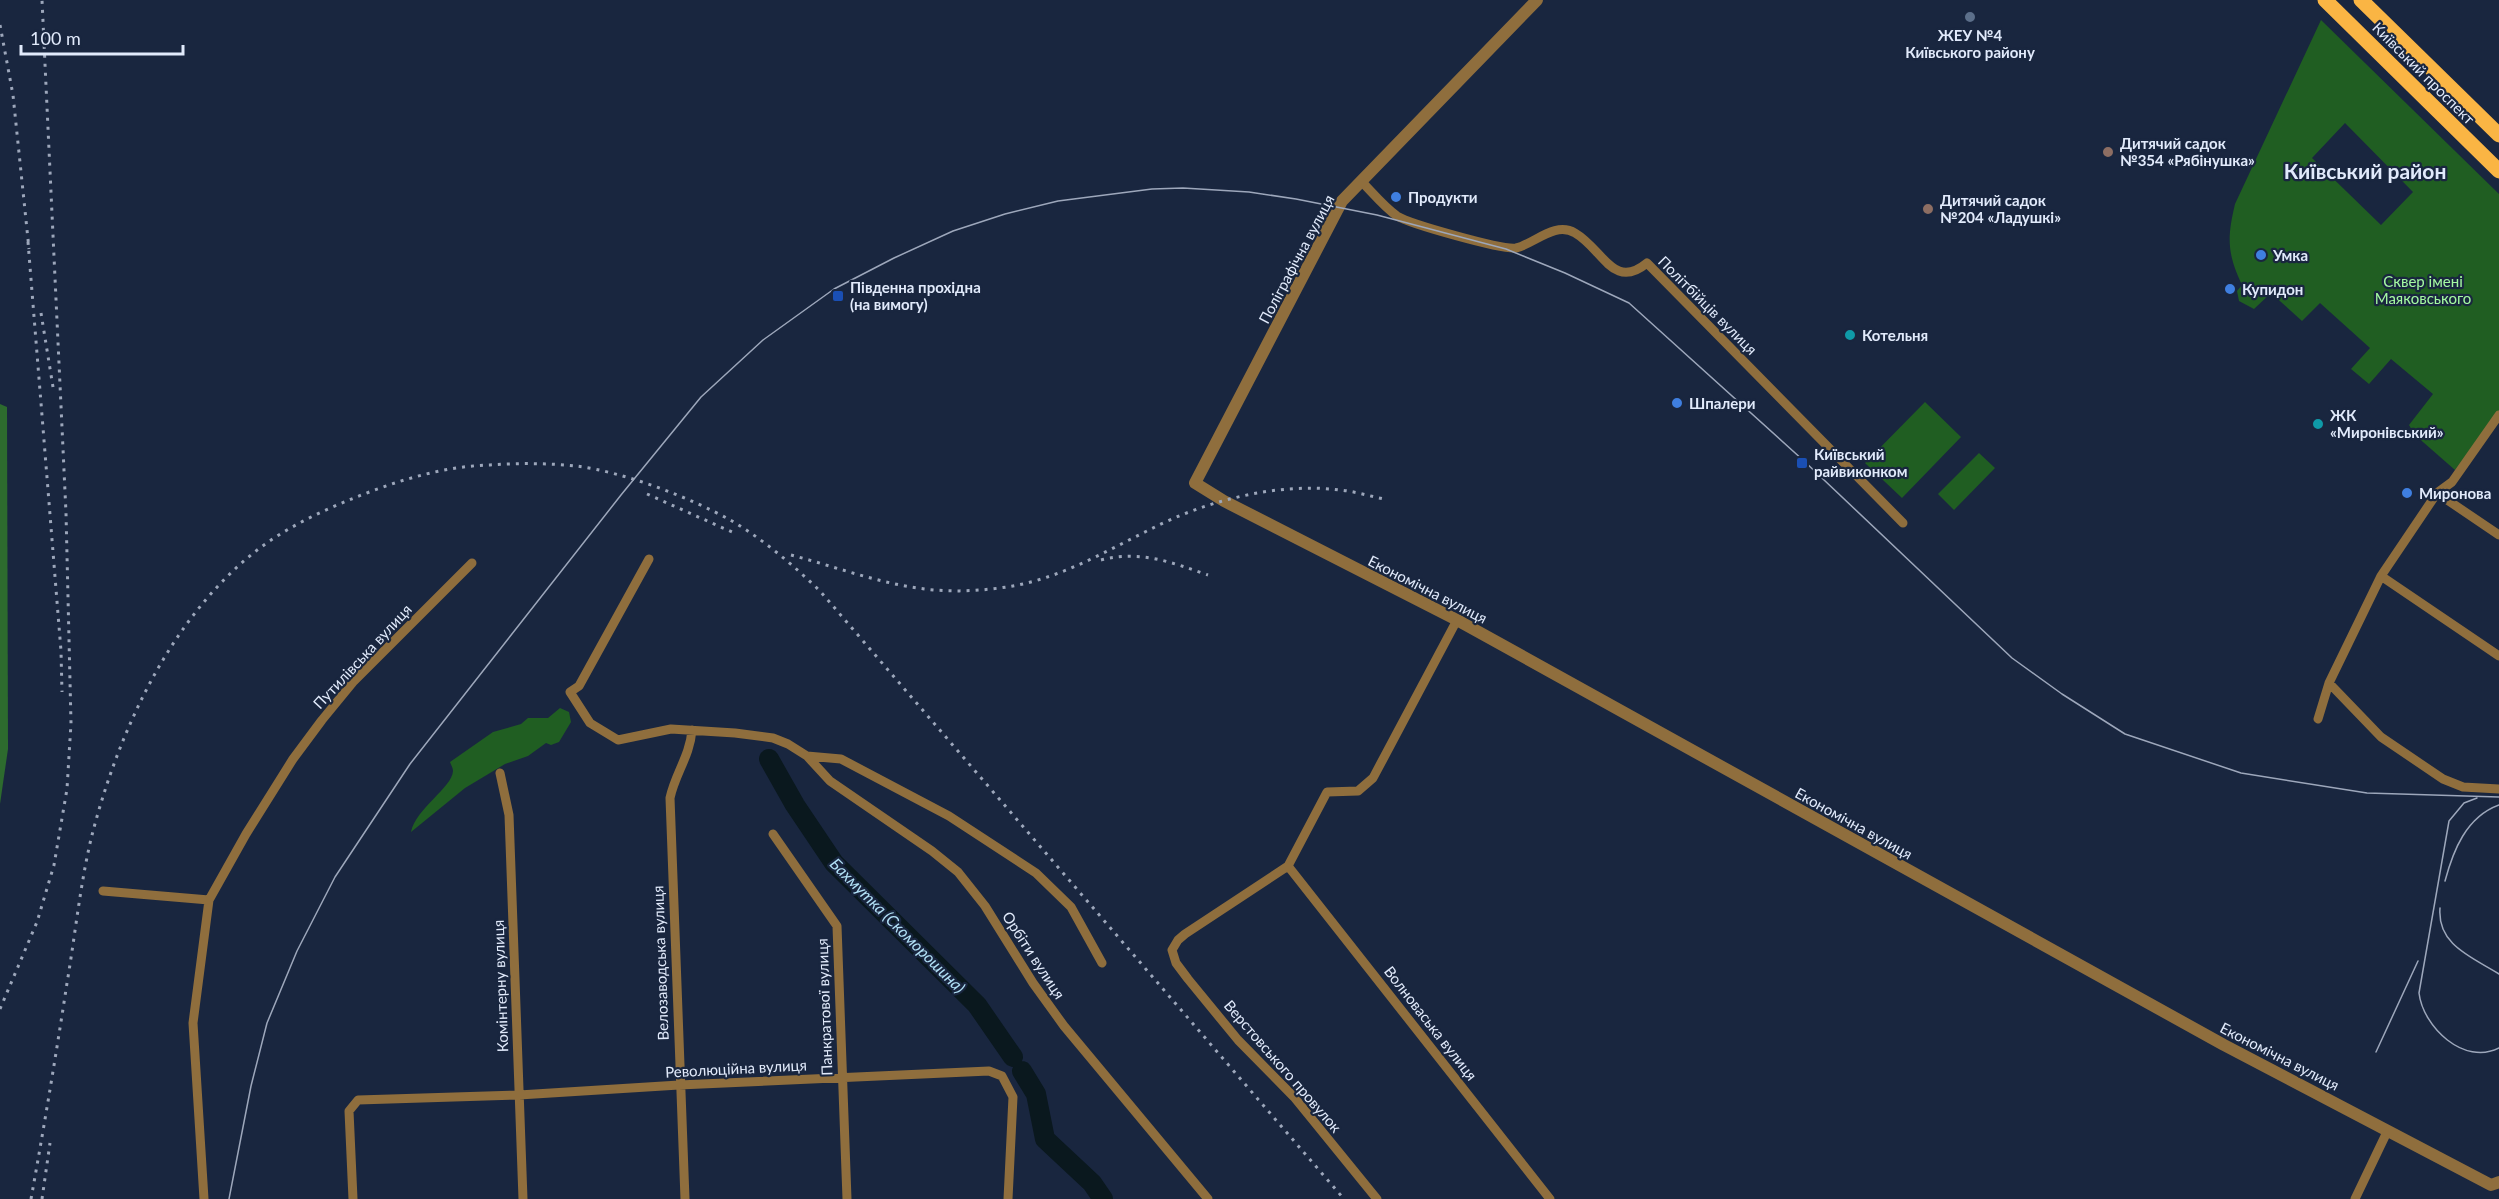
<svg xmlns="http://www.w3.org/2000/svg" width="2499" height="1199" viewBox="0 0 2499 1199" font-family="Lato,sans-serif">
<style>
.green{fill:#205e22;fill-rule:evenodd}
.forest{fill:#2d6b2e}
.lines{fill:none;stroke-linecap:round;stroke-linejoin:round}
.river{stroke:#0a181e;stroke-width:20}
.minor{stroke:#8f6e3d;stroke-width:9}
.tertiary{stroke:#8f6e3d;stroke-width:12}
.primary{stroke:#fab544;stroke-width:15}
.tram{stroke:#9da7bb;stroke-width:1.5}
.rail{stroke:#9da7bb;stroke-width:3;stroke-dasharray:3 6;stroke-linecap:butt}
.service-dot{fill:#5c6f8a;stroke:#19263f;stroke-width:2}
.education-dot{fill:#8d6e63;stroke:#19263f;stroke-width:2}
.shop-dot{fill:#3f7fe0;stroke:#19263f;stroke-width:2}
.transit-dot{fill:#1a4fb4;stroke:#19263f;stroke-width:2}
.culture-dot{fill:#0f9aa8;stroke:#19263f;stroke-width:2}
.labels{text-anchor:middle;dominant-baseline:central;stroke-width:4.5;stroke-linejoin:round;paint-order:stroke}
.poi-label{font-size:15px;font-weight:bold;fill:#e1eafb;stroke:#19263f;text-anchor:start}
.street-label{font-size:15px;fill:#e1eafb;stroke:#19263f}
.park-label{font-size:15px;fill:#a5faa2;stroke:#19263f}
.water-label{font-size:16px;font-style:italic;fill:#b2e1f7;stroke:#19263f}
.district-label{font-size:21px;font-weight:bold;fill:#e1eafb;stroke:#19263f}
</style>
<rect width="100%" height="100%" fill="#19263f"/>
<path class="green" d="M2321,20L2499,194V412L2455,470L2415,435L2409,425L2433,394L2391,359L2369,384L2351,369L2370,348L2320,303L2302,321L2271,293L2254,309L2239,301L2237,291L2242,285C2227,253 2227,238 2235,204ZM2345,123L2413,192L2381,225L2312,158Z
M1925,402L1961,437L1902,498L1865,463Z
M1979,453L1995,468L1954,510L1938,494Z
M560,708L569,712L571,722L559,742L551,745L546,743L528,756L505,764L465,788L411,832C416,808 452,788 453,771C453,768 451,765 450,762L493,732L521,724L528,718H548Z"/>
<path class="forest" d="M0,404L7,407L8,749L0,804Z"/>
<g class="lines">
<path class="river" d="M769,759L795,805L834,863L977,1005L1013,1057
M1022,1071L1036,1094L1045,1139L1092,1183L1103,1199"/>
<path class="minor" d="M1361,181C1372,192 1384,207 1397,216C1410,224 1502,250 1516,248C1534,244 1555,221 1575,233C1603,249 1613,291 1647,263L1903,523
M2437,493L2499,535
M649,559L579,686L570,692L590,723L618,740L671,729L735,733L773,738L788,744L807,756L841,759L949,816L1036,873L1071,907L1102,963
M2381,576L2499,656
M2329,683L2381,737L2443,779L2463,787L2499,789
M2318,719L2329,683L2381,576L2437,493L2452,482L2499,415
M807,756L830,781L932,851L958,872L985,906L1033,983L1064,1026L1208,1199
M500,773L509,815L523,1199
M773,834L837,926L847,1199
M1288,866L1550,1199
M103,891L209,900
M204,1199L193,1023L209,900L246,834L293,759L322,720L354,681L472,563
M353,1199L349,1111L358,1100L519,1095L679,1085L989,1071L1002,1076L1013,1097L1008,1199
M685,1199L670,798C675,774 690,756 692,730
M1377,1199L1294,1097L1238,1040L1188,979L1176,963L1172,950L1178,940L1185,934L1288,866L1327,792L1358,791L1373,778L1457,620
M2355,1199L2387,1132"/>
<path class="tertiary" d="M1537,0L1342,201L1195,483L1224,501L1457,620L2224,1045L2491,1185L2499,1182"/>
<path class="primary" d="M2325,0L2499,171
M2361,0L2499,135"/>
<path class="tram" d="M2477,798L2464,803L2449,821L2419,993C2423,1027 2464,1066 2499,1048
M2445,881C2453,851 2466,817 2499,805
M2440,908C2437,945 2472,957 2499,974
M2376,1052L2418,961
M229,1199L251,1086L267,1023L297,951L335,877L410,764L621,495L701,397L763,340L834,289L894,258L953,231L1005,214L1058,201L1152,189L1183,188L1249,192L1296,199L1377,215L1506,249L1565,273L1629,303L1804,461L2012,658L2062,694L2125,734L2241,773L2367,793L2499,797"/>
<path class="rail" d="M0,25L13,95L29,249
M28,242L61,651L62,692
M41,313L53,387
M647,494L732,532
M791,555C833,566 875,582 918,588C949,593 983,591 1013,586C1063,577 1106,551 1151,529C1205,501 1278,482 1339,490C1354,491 1369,496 1384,499
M1101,560C1140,550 1171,562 1208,575
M0,1009L37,922L54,865L67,789L71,723L66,513L42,0
M31,1199C44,1127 56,1055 67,983C75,936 80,886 91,839C117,736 167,624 251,555C280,531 315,514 349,500C393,482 442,466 490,465C518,463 548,463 576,466C624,472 689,497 732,521C764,540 793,565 820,591L1344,1199
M42,1199L50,1143"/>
</g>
<circle class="service-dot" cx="1970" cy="17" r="6"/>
<g class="education-dot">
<circle cx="2108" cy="152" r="6"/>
<circle cx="1928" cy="209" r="6"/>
</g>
<g class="shop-dot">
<circle cx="1396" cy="197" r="6"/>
<circle cx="2261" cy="255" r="6"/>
<circle cx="2230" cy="289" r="6"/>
<circle cx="1677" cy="403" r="6"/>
<circle cx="2407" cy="493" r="6"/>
</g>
<g class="transit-dot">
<rect x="832" y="290" width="12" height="12" rx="3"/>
<rect x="1796" y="457" width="12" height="12" rx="3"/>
</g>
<g class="culture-dot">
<circle cx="1850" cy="335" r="6"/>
<circle cx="2318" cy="424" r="6"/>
</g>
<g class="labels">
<g class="poi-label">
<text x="1970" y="35" text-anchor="middle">ЖЕУ №4<tspan x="1970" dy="17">Київського району</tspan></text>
<text x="2120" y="143">Дитячий садок<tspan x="2120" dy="17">№354 «Рябінушка»</tspan></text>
<text x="1408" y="197">Продукти</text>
<text x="1940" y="200">Дитячий садок<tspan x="1940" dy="17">№204 «Ладушкі»</tspan></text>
<text x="2273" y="255">Умка</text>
<text x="850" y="287">Південна прохідна<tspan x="850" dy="17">(на вимогу)</tspan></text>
<text x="2242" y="289">Купидон</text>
<text x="1862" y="335">Котельня</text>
<text x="1689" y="403">Шпалери</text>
<text x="2330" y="415">ЖК<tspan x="2330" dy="17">«Миронівський»</tspan></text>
<text x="1814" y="454">Київський<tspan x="1814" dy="17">райвиконком</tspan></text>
<text x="2419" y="493">Миронова</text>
</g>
<g class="street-label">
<text transform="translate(2424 73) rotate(45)">Київський проспект</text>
<text transform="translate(1296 259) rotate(-62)">Поліграфічна вулиця</text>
<text transform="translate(1708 305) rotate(45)">Політбійців вулиця</text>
<text transform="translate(1428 589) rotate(27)">Економічна вулиця</text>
<text transform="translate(362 656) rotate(-47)">Путилівська вулиця</text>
<text transform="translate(1854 823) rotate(29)">Економічна вулиця</text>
<text transform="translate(1034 955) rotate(57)">Орбіти вулиця</text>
<text transform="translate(660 963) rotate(-92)">Велозаводська вулиця</text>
<text transform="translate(500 986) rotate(-92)">Комінтерну вулиця</text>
<text transform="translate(824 1007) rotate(-92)">Панкратової вулиця</text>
<text transform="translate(1431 1023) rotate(52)">Волноваська вулиця</text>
<text transform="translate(2280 1056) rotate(27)">Економічна вулиця</text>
<text transform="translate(1283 1066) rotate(49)">Верстовського провулок</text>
<text transform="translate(736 1068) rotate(-3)">Революційна вулиця</text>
</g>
<g class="park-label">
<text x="2423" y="281">Сквер імені<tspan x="2423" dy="17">Маяковського</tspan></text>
</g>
<g class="water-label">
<text transform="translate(898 925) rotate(45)">Бахмутка (Скоморошина)</text>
</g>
<g class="district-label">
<text x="2365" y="170">Київський район</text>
</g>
</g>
<path d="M21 45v9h162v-9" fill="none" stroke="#e1eafb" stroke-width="3"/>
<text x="30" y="45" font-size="18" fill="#e1eafb" stroke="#19263f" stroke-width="4.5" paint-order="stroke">100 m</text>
</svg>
